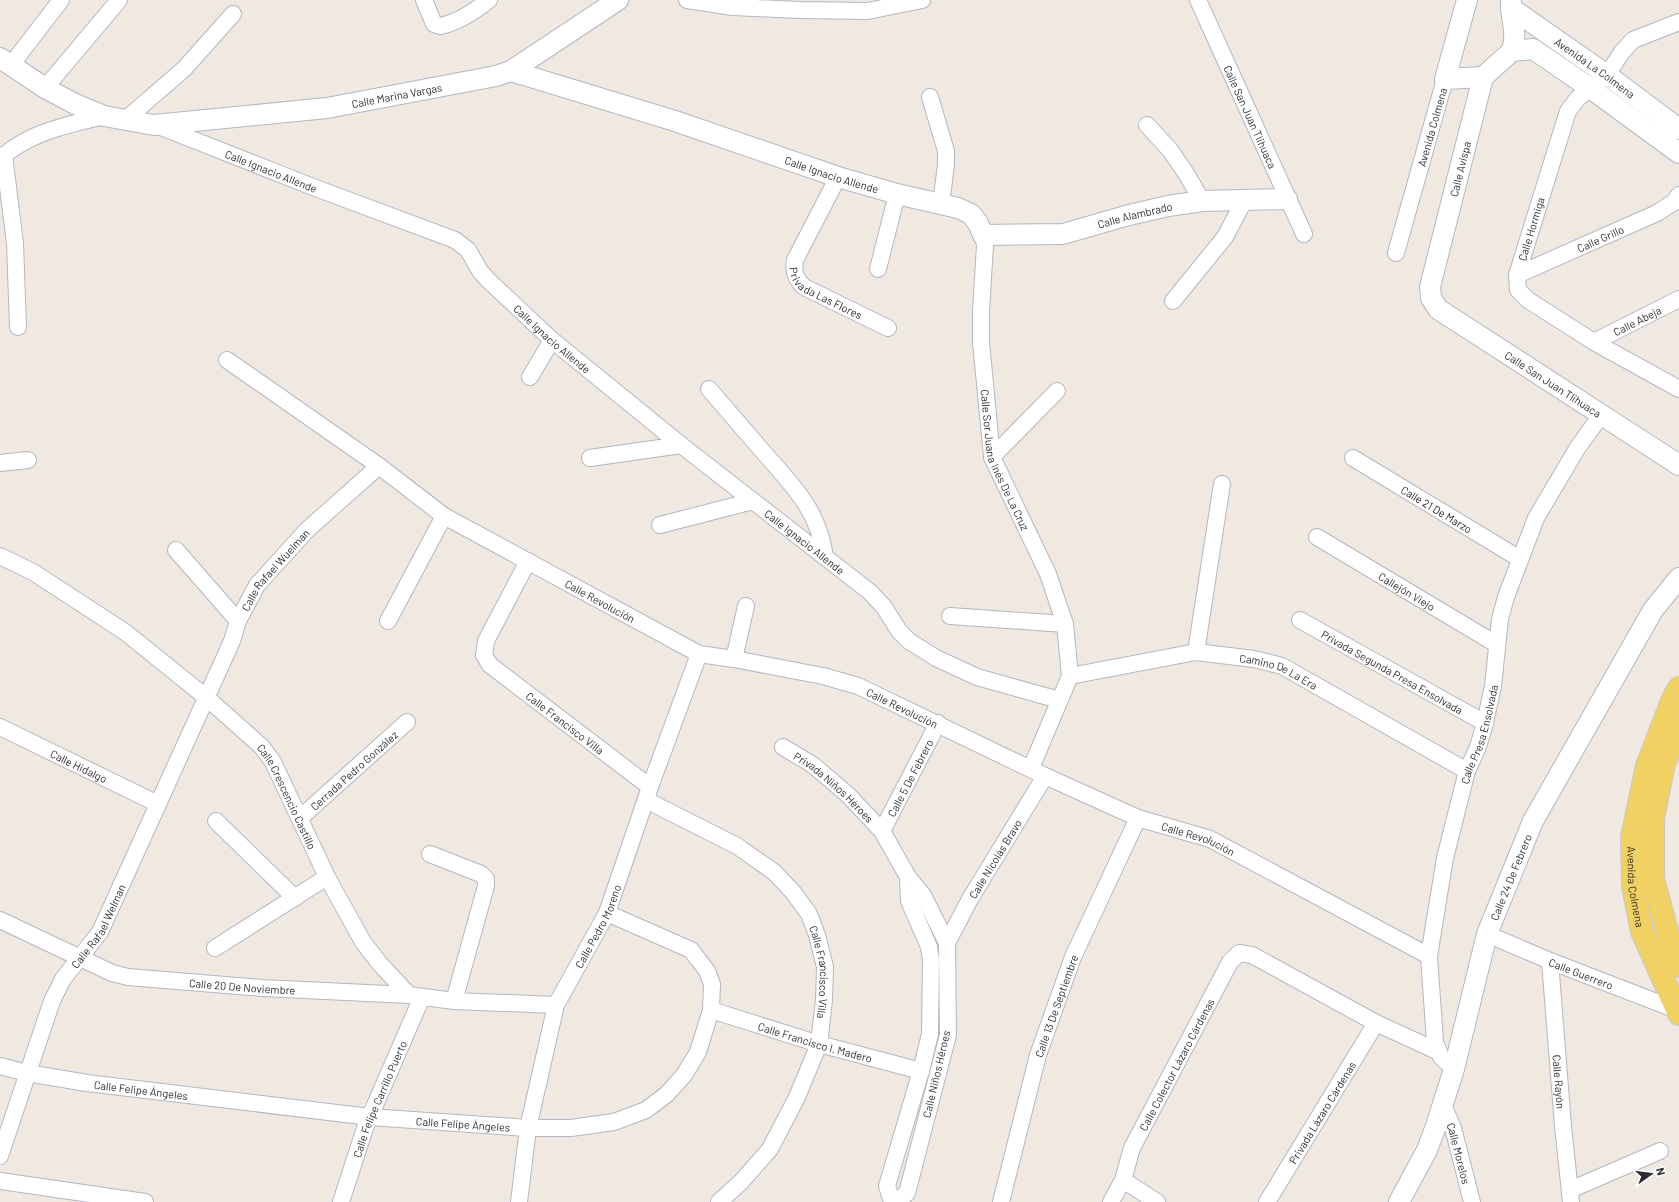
<svg xmlns="http://www.w3.org/2000/svg" width="1679" height="1202" viewBox="0 0 1679 1202" font-family="Barlow,sans-serif">
<style>
.lines{fill:none;stroke-linecap:round;stroke-linejoin:round}
.minor-casing{stroke:#b4b7c1;stroke-width:18}
.tertiary-casing{stroke:#b4b7c1;stroke-width:22}
.primary-casing{stroke:#c9c9c9;stroke-width:24}
.minor{stroke:#fff;stroke-width:16}
.tertiary{stroke:#fff;stroke-width:20}
.primary{stroke:#f2d163;stroke-width:22}
.labels{text-anchor:middle;dominant-baseline:central;stroke-width:3;stroke-linejoin:round;paint-order:stroke}
.street-label{font-size:11px;fill:#2e2e2e;stroke:#fff}
</style>
<rect width="100%" height="100%" fill="#efe9e1"/>
<g class="lines">
<g class="minor-casing">
<g id="minor">
<path d="M424,0L434,24L440,26C458,23 475,11 489,0"/>
<path d="M687,0L733,7L800,10L868,11L922,0"/>
<path id="s1" d="M1198,0L1304,234"/>
<path d="M1679,22L1633,40L1622,52L1607,75L1578,98L1568,111L1517,275L1518,290L1528,300L1594,342L1679,389"/>
<path d="M11,65L61,0"/>
<path d="M45,88L119,0"/>
<path d="M930,97L946,151V165L941,204"/>
<path d="M125,120L184,69L233,14"/>
<path id="s2" d="M156,125L313,187L455,240L468,250L480,271L488,280L552,340L681,445L870,592L884,607L899,631L909,641L936,658L977,677L1059,700"/>
<path d="M1147,125L1170,150L1187,175L1202,201"/>
<path d="M4,155L15,243L18,327"/>
<path d="M0,159C29,132 67,125 104,116"/>
<path id="s3" d="M838,177L795,260C793,271 795,279 804,287L888,328"/>
<path id="s4" d="M983,235L985,245L981,311V342L992,457L1048,574L1065,624L1070,676"/>
<path id="s5" d="M1396,253L1445,79"/>
<path d="M878,269L897,194"/>
<path id="s6" d="M1517,275L1657,213L1674,202L1679,195"/>
<path d="M1173,301L1225,237L1245,199"/>
<path id="s7" d="M1594,342L1679,299"/>
<path id="s8" d="M227,360L379,466L444,516L699,654L734,659L823,676L858,686L1045,776L1138,818L1210,839L1429,956"/>
<path d="M530,377L552,340"/>
<path d="M709,389C727,410 746,432 765,454C794,487 819,511 825,557"/>
<path d="M992,457L1057,391"/>
<path d="M590,458L681,445"/>
<path id="s9" d="M1353,458L1520,559"/>
<path d="M0,463L28,460"/>
<path d="M660,525L753,501"/>
<path id="s10" d="M1317,537L1496,644"/>
<path d="M176,550L238,621"/>
<path id="s11" d="M0,556L33,572L125,632L207,698L262,747L273,762L327,877L363,942L380,964L409,995"/>
<path id="s12" d="M528,561L486,641L484,655L490,665L650,787"/>
<path d="M950,616L1065,624"/>
<path id="s13" d="M1300,620L1485,723"/>
<path d="M388,621L444,516"/>
<path d="M1196,652L1222,484"/>
<path d="M734,659L746,606"/>
<path id="s14" d="M1070,676L1196,652L1254,659L1282,666L1467,771"/>
<path id="s15" d="M0,727L158,804"/>
<path id="s16" d="M783,747L813,765L848,795L882,831L908,877L923,895L947,943L948,1035L907,1193L896,1202"/>
<path d="M1031,768L1070,676"/>
<path id="s17" d="M646,800L737,846L774,872L793,892L809,914L817,935L825,967L824,1000L819,1044L797,1097L770,1149L741,1182L719,1202"/>
<path id="s18" d="M300,818L407,722"/>
<path d="M216,821L295,898"/>
<path id="s19" d="M882,831L938,723"/>
<path d="M430,854L481,874L486,879V886L454,1001"/>
<path id="s20" d="M0,920L112,973L128,977L262,988L409,995L454,1001L556,1005"/>
<path id="s21" d="M1487,934L1550,961L1677,1010"/>
<path id="s22" d="M947,943L970,899L1045,776"/>
<path d="M215,948L327,877"/>
<path id="s23" d="M1550,961L1563,1126L1571,1202"/>
<path id="s24" d="M711,1010L819,1044L921,1071"/>
<path id="s25" d="M0,1066L27,1073L87,1083L370,1117L528,1128H571L614,1122L646,1110L667,1094L684,1075L698,1052L711,1010L712,984L707,971L691,950L607,913"/>
<path id="s26" d="M1454,1069L1441,1057L1435,1042L1429,956L1445,858L1467,771L1478,747L1485,723L1493,686L1500,619L1506,597L1536,518L1578,447L1602,414"/>
<path id="s27" d="M1443,1105L1453,1128L1472,1202"/>
<path id="s28" d="M0,1156L52,1001L63,979L100,932L232,641L238,621L257,585L307,530L379,466"/>
<path d="M1123,1180L1157,1202"/>
<path d="M0,1181L145,1202"/>
<path d="M1570,1190L1660,1151"/>
<path id="s29" d="M341,1202L365,1128L422,997"/>
<path id="s30" d="M519,1202L528,1128L556,1005L607,913L650,787L699,654"/>
<path d="M892,1202L887,1186L921,1071L930,1034L931,960L929,947L909,901L908,877"/>
<path id="s31" d="M1001,1202L1038,1055L1073,957L1138,818"/>
<path id="s32" d="M1111,1202L1123,1180L1132,1148L1230,962L1239,953L1252,955L1376,1023L1437,1051"/>
<path id="s33" d="M1267,1202L1376,1023"/>
</g>
</g>
<g class="tertiary-casing">
<g id="tertiary">
<path d="M1467,0L1445,79L1483,77"/>
<path d="M1511,2C1510,21 1518,29 1512,51"/>
<path id="s34" d="M1511,8L1607,75L1679,129"/>
<path id="s35" d="M1512,51L1483,77L1430,287L1431,298L1438,309L1679,465"/>
<path d="M1512,51L1533,49L1590,88L1679,153"/>
<path id="s36" d="M0,58L45,88L75,104L104,116L154,125L327,108L496,76L511,71L618,0"/>
<path id="s37" d="M511,71L675,121L838,177L897,194L958,208L971,214L978,223L983,235L1063,234L1129,215L1168,206L1202,201L1287,199"/>
<path id="s38" d="M1399,1202L1427,1150L1436,1126L1454,1069L1487,934L1533,821L1653,610L1679,578"/>
</g>
</g>
<g class="primary-casing">
<g id="primary">
<path id="s39" d="M1679,688L1672,701L1647,766L1632,837L1633,886L1642,932L1679,1014"/>
<path d="M1679,727L1664,764L1653,818V879L1673,953L1679,966"/>
</g>
</g>
<use href="#minor" class="minor"/>
<use href="#tertiary" class="tertiary"/>
<use href="#primary" class="primary"/>
</g>
<g class="labels">
<g class="street-label">
<text stroke="none"><textPath href="#s34" startOffset="103">Avenida La Colmena</textPath></text>
<text stroke="none"><textPath href="#s36" startOffset="415">Calle Marina Vargas</textPath></text>
<text stroke="none"><textPath href="#s1" startOffset="128">Calle San Juan Tlihuaca</textPath></text>
<text stroke="none"><textPath href="#s5" startOffset="131">Avenida Colmena</textPath></text>
<text transform="translate(1460 169) rotate(-76)">Calle Avispa</text>
<text stroke="none"><textPath href="#s2" startOffset="124">Calle Ignacio Allende</textPath></text>
<text stroke="none"><textPath href="#s37" startOffset="337">Calle Ignacio Allende</textPath></text>
<text stroke="none"><textPath href="#s37" startOffset="661">Calle Alambrado</textPath></text>
<text transform="translate(1531 229) rotate(-73)">Calle Hormiga</text>
<text stroke="none"><textPath href="#s6" startOffset="91">Calle Grillo</textPath></text>
<text stroke="none"><textPath href="#s3" startOffset="144">Privada Las Flores</textPath></text>
<text stroke="none"><textPath href="#s7" startOffset="48">Calle Abeja</textPath></text>
<text stroke="none"><textPath href="#s2" startOffset="460">Calle Ignacio Allende</textPath></text>
<text stroke="none"><textPath href="#s35" startOffset="417">Calle San Juan Tlihuaca</textPath></text>
<text stroke="none"><textPath href="#s4" startOffset="229">Calle Sor Juana Inés De La Cruz</textPath></text>
<text stroke="none"><textPath href="#s9" startOffset="98">Calle 21 De Marzo</textPath></text>
<text stroke="none"><textPath href="#s2" startOffset="784">Calle Ignacio Allende</textPath></text>
<text stroke="none"><textPath href="#s28" startOffset="652">Calle Rafael Wuelman</textPath></text>
<text stroke="none"><textPath href="#s10" startOffset="105">Callejón Viejo</textPath></text>
<text stroke="none"><textPath href="#s8" startOffset="445">Calle Revolución</textPath></text>
<text stroke="none"><textPath href="#s13" startOffset="106">Privada Segunda Presa Ensolvada</textPath></text>
<text stroke="none"><textPath href="#s14" startOffset="214">Camino De La Era</textPath></text>
<text stroke="none"><textPath href="#s8" startOffset="769">Calle Revolución</textPath></text>
<text stroke="none"><textPath href="#s12" startOffset="211">Calle Francisco Villa</textPath></text>
<text stroke="none"><textPath href="#s26" startOffset="348">Calle Presa Ensolvada</textPath></text>
<text stroke="none"><textPath href="#s15" startOffset="88">Calle Hidalgo</textPath></text>
<text stroke="none"><textPath href="#s18" startOffset="72">Cerrada Pedro González</textPath></text>
<text stroke="none"><textPath href="#s19" startOffset="60">Calle 5 De Febrero</textPath></text>
<text stroke="none"><textPath href="#s16" startOffset="65">Privada Niños Héroes</textPath></text>
<text stroke="none"><textPath href="#s11" startOffset="381">Calle Crescencio Castillo</textPath></text>
<text stroke="none"><textPath href="#s8" startOffset="1093">Calle Revolución</textPath></text>
<text stroke="none"><textPath href="#s22" startOffset="97">Calle Nicolás Bravo</textPath></text>
<text stroke="none"><textPath href="#s38" startOffset="345">Calle 24 De Febrero</textPath></text>
<text stroke="none"><textPath href="#s39" startOffset="207">Avenida Colmena</textPath></text>
<text stroke="none"><textPath href="#s28" startOffset="252">Calle Rafael Welman</textPath></text>
<text stroke="none"><textPath href="#s30" startOffset="290">Calle Pedro Moreno</textPath></text>
<text stroke="none"><textPath href="#s17" startOffset="262">Calle Francisco Villa</textPath></text>
<text stroke="none"><textPath href="#s21" startOffset="102">Calle Guerrero</textPath></text>
<text stroke="none"><textPath href="#s20" startOffset="255">Calle 20 De Noviembre</textPath></text>
<text stroke="none"><textPath href="#s31" startOffset="204">Calle 13 De Septiembre</textPath></text>
<text stroke="none"><textPath href="#s24" startOffset="109">Calle Francisco I. Madero</textPath></text>
<text stroke="none"><textPath href="#s32" startOffset="153">Calle Colector Lázaro Cárdenas</textPath></text>
<text transform="translate(936 1074) rotate(-77)">Calle Niños Héroes</text>
<text stroke="none"><textPath href="#s23" startOffset="121">Calle Rayón</textPath></text>
<text stroke="none"><textPath href="#s25" startOffset="143">Calle Felipe Ángeles</textPath></text>
<text stroke="none"><textPath href="#s29" startOffset="110">Calle Felipe Carrillo Puerto</textPath></text>
<text stroke="none"><textPath href="#s33" startOffset="105">Privada Lázaro Cárdenas</textPath></text>
<text stroke="none"><textPath href="#s25" startOffset="467">Calle Felipe Ángeles</textPath></text>
<text stroke="none"><textPath href="#s27" startOffset="51">Calle Morelos</textPath></text>
</g>
</g>
<g transform="translate(1651 1174) rotate(76)" stroke="#ffffff" stroke-width="3" paint-order="stroke">
<path d="M0-3L7 15L0 10L-7 15Z" fill="#2e2e2e"/>
<text y="-6" font-size="11" font-weight="bold" text-anchor="middle" fill="#2e2e2e">N</text>
</g>
</svg>
